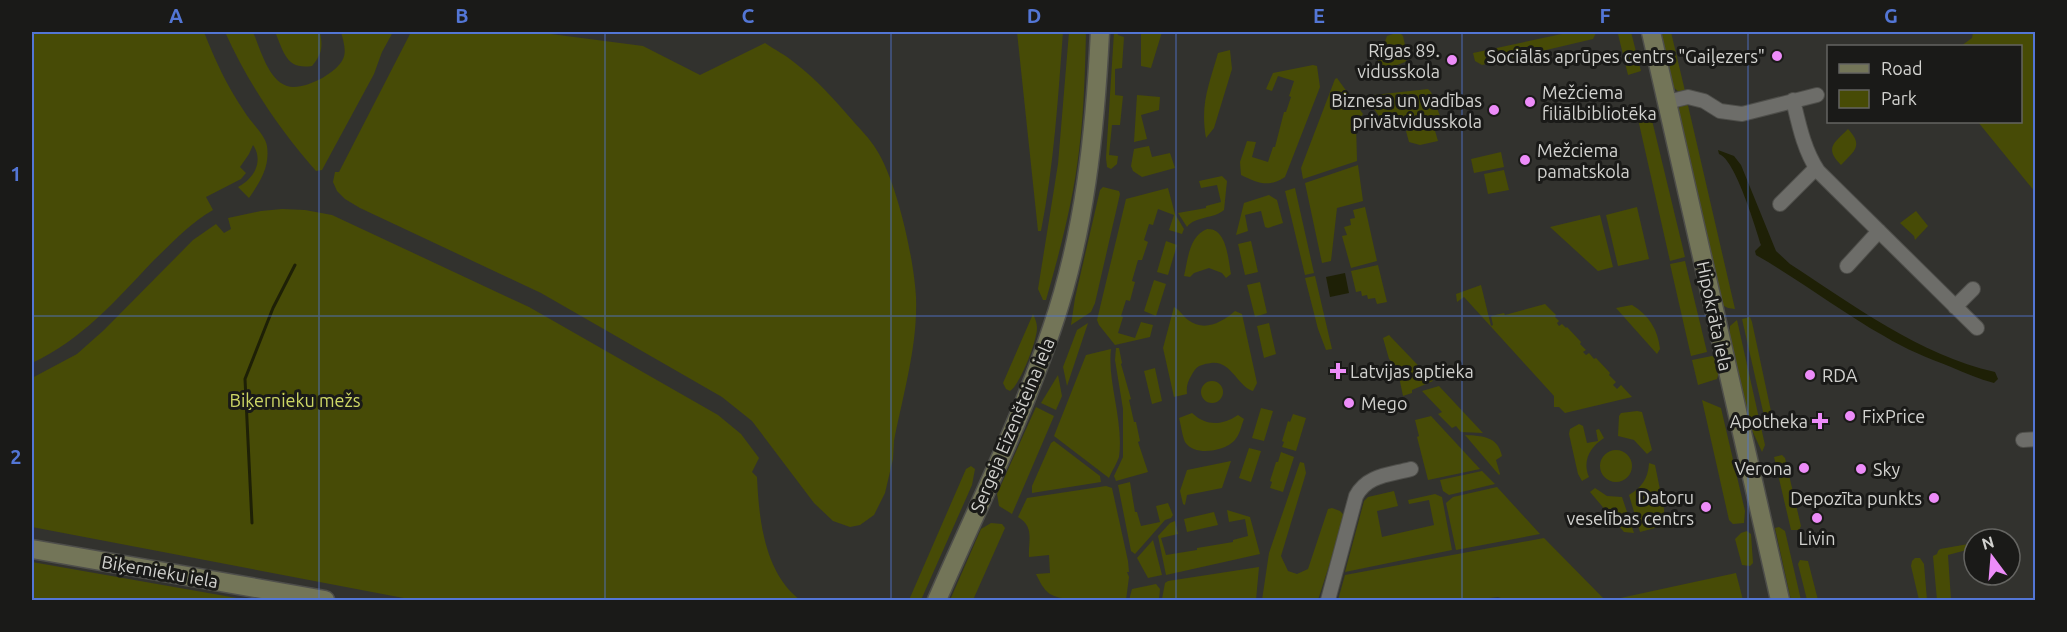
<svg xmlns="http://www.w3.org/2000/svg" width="2067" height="632" viewBox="0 0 2067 632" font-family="Ubuntu,sans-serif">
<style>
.green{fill:#474b06}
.water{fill:#1e2006}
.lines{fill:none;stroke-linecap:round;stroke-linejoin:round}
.stream{stroke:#1e2006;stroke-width:3}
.street-casing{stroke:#4e4e4a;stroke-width:16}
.secondary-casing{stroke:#4e4e4a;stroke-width:21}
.street{stroke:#6d6d69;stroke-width:14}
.secondary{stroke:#737558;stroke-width:18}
.grid{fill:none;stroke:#5376d5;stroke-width:1.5;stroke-opacity:0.55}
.poi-dot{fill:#ed8cf9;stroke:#1a1a18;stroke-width:2}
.labels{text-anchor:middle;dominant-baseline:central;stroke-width:6;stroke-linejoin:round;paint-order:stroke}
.poi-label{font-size:18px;fill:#d2d2cf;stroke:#1a1a18;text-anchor:end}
.street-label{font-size:18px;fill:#d2d2cf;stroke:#1a1a18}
.park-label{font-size:18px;fill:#ced765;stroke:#1a1a18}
.neatline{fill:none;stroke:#5376d5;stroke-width:2}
.grid-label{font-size:20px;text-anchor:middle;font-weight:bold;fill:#5376d5}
</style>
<rect width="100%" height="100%" fill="#32322e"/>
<path class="green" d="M32,32H204C215,60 227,86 244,111C250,122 265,134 267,146C270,167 260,182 249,198L238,187C254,179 264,161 253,145L249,154L240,167L246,173L241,179L206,197L213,210C190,223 173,242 154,260C117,299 82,340 32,363Z
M225,32H253C260,48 268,80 287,86C303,91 336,74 343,59C347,51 343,40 341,32H393L382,52L374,74L322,170L316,171C279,129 248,83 225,32Z
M275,32H320C323,47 322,54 312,66C286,70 284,52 275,32Z
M1017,32H1063C1058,98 1054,165 1041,231H1038Z
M1069,32H1086C1085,71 1084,112 1079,151C1073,202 1060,251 1046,300H1043L1038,289L1058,164Z
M1114,32H1117L1118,35L1124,37L1122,68L1115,69V95L1123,96L1120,125H1112L1109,155L1118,156L1117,164L1111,169L1107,167L1106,158Z
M1141,32H1162L1151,68L1141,66Z
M1399,32L1403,36L1408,58L1405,62L1382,71L1377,68V63L1387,36Z
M1571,32H1595L1596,33L1593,39L1482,65L1475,61L1473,53Z
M1631,32L1641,71L1628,75L1618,34Z
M1660,32H1671L1685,91L1680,93L1673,87Z
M1973,32H2035V192L1978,122H2020V46H1961L1972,38Z
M410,34H551L643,46L700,75L765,43C775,50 786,55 795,63C817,80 835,100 853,121C861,130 870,139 876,149C897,181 914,259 916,297C918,345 903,395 894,441L893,459L885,493L874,515L860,525L850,527L833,521L814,503L752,421L722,397L541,293L360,208L345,199L337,191L333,182L335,172H339Z
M1230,50L1232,69L1214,128L1206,138C1200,104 1209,85 1218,53Z
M1313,65L1317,66L1320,87L1285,177C1268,188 1258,183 1241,175L1240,162L1247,141L1256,142L1252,157L1268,162L1273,147H1275L1284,112H1286L1291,97L1289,96L1294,81L1278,76L1272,91L1266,89L1273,73Z
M1337,78L1363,114L1356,123L1357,161L1303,179L1301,168L1335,79Z
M1428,89L1431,92L1440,116L1386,126L1365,96Z
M1137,95L1160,97L1159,110L1141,115L1147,139L1134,142Z
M1687,101L1735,309L1728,308L1722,305L1678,111L1681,103Z
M1651,116L1685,257L1670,261L1638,119Z
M1433,124L1438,141L1420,145L1409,142L1406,131Z
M1848,129C1864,146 1854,151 1841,165C1824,148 1834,143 1848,129Z
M1149,146L1152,157L1170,153L1175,168L1142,177L1133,171L1131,166L1134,149Z
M1501,152L1504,167L1474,173L1471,159Z
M1358,165L1363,201L1337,208L1331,261L1322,263L1305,183Z
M1504,170L1509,190L1488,194L1484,174Z
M1222,176L1227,181L1224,210C1214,219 1195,216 1187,227L1178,213L1206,208V206L1221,202L1217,185L1201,188L1199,181Z
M1103,187L1119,191L1120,194L1095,303L1091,312L1071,325L1075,298L1100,190Z
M1168,188L1175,214L1184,229L1182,234L1169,230L1174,215L1158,209L1153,225L1149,224L1144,240L1148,242L1142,260H1138L1132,281L1135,282L1130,301L1126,300L1121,316L1123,317L1118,333L1135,338L1141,322L1153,325L1150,337L1115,345L1099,325L1097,320L1126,199Z
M1295,188L1314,273L1305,275L1285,191Z
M1269,195L1277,200L1283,223L1268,228L1265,227L1261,211L1245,215L1248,231L1236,235L1244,203Z
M1365,207L1377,261L1351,268L1342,236L1347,235L1344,227L1351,225L1350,219L1355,218L1353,210Z
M1637,207L1649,259L1618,266L1606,215Z
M282,209L305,210L332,215L529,307L718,415L741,434L759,458L752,472L757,477C759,519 764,572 800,600H414L32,527V378L77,354L104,330L193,240L216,224L224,233L231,229L228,218L261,211Z
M1916,211L1928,226L1915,240L1914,236L1900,223Z
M1600,215L1613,267L1598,271L1550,227Z
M1207,229C1227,228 1228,259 1231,274L1226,278L1222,273L1209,268L1194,273L1190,277L1184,276C1188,259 1189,236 1207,229Z
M1166,241L1177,245L1168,275L1157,272Z
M1251,241L1258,272L1245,275L1238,244Z
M1685,261L1707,352L1691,356L1670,264Z
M1378,265L1387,302L1377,304L1375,298L1368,299L1367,295L1362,296L1361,291L1356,292L1351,271Z
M1315,276L1332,349L1326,350L1318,329L1305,278Z
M1154,280L1166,284L1156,316L1144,311Z
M1260,282L1267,313L1255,317L1247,285Z
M1481,285L1491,326L1493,325L1491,316L1504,313L1505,315L1545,304L1556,315L1555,317L1559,321L1557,323L1559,326L1562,324L1566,328L1567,327L1581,342L1580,344L1586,350L1583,352L1586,355L1589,353L1594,359L1596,358L1610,373L1609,375L1616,382L1613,385L1617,389L1621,385L1632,397L1565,413L1559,407H1554V396L1464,297L1457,302L1456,294Z
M1632,305C1649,315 1658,330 1660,349L1657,354L1616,308Z
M1174,307C1180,310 1183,316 1188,320C1204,332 1221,323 1235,311L1242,314L1257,383L1253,391C1237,386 1231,360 1211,363C1204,364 1198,365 1194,371C1189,379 1186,384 1187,394L1174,397L1163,348Z
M1033,314C1035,318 1037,323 1037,328C1037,341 1020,385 1010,391L1006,389L1003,383Z
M1750,317L1752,322L1775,430L1767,429L1742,319Z
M1737,320L1765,445L1762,452L1751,428L1729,336L1730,326Z
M1088,323L1067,386L1063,367L1077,330Z
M1269,323L1276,354L1264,358L1257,326Z
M1389,335L1433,381L1412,390V393L1403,396L1397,367L1389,359L1383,338Z
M1116,348H1119L1122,363L1121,364L1131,399L1129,400L1134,422H1136L1140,441L1138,442L1148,472L1116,481L1114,476L1123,457V409L1115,360Z
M1111,349C1107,382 1124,421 1119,457C1117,463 1112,471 1109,478L1054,436L1086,355Z
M1712,356L1717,359L1719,372L1717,379L1698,385L1692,360Z
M1155,368L1162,401L1152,404L1144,371Z
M1058,375L1062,396L1056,410L1041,403Z
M1201 392a11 11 0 1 1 22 0a11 11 0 1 1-22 0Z
M1439,386L1483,433L1461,432L1456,426L1452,428L1438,414L1442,412L1422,391Z
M1702,400L1721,408L1745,511L1744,523L1733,524L1729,520Z
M1036,407L1054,416L1012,514L999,506L997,494Z
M1261,408L1273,411L1264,441L1252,438Z
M1637,411L1642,412L1652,450L1647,454L1634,440L1618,436L1619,416L1621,413Z
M1192,413C1206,426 1222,426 1238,415L1244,419C1241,426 1240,435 1234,441C1224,451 1195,457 1185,442C1182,435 1181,425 1179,418Z
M1293,414L1306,418L1296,451L1282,447L1284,442L1282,441L1288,421L1290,422Z
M1431,416L1480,469L1428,480L1417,437L1419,436L1415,420Z
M1579,424L1583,426L1587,443L1598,441L1596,430L1599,429L1604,438C1590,447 1582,461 1589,477L1582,481L1578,474L1569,434L1570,429Z
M1465,435C1482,436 1498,436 1502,456L1496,460L1500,474L1499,475Z
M1054,441L1100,476L1101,482L1032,493V486L1051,443Z
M1249,448L1261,451L1251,482L1239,478Z
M1600 466a16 16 0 1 1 32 0a16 16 0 1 1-32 0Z
M1281,452L1294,457L1283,492L1270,488L1272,482L1270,481L1276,462H1278Z
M1782,455L1785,458L1801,526L1799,530H1791L1774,457Z
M1231,461L1222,488L1187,495L1185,505L1183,504L1180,491L1187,470Z
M1300,462L1304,463L1306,473L1281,556L1288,571L1297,574L1308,569L1328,509L1332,508L1340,511L1345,516L1318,600H1262L1269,553Z
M1649,463L1655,465L1664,509V519L1655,528L1640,532L1629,495C1642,487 1648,479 1649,463Z
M971,466L975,469L972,485L921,600H909L966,469Z
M1482,471L1495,484L1449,495L1443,491L1440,480Z
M1130,482L1135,512H1137L1141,526L1160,522L1156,506L1168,503L1173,515L1171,518L1165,520L1135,554L1131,551L1118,485Z
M1106,486L1112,488L1128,561L1129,572H1127L1129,577L1126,600C1107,601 1066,603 1050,594C1043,589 1040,582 1036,574L1050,573L1049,555L1029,557C1028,541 1035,527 1018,517L1027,498Z
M1497,487L1540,534L1456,550L1446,503L1453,497Z
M1595,488L1607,496L1622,497L1634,533L1624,532L1590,492Z
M1394,491L1398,506L1377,511L1382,537L1434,525L1429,500L1409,504L1408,500L1435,494L1442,497L1452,550L1345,572L1364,501L1368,497Z
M1227,510L1250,517L1260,554L1166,575L1158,536L1170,523L1175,521L1178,534L1161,538L1166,555L1197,550V548L1233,542V540L1248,536L1245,519L1229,522Z
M1214,512L1218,525L1187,532L1184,519Z
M991,523L1002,524L1005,528L973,600H950L981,529Z
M1779,527L1785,531L1801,600H1791L1775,528Z
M1747,531L1751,534L1753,563L1750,566L1742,565L1735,539L1741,533Z
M1544,538L1605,600H1506L1498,597L1473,600H1338L1345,575Z
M1153,540L1162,575L1148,578L1137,558Z
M1974,543V548L1948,555L1951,600H1937L1933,556L1937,554L1938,551L1940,549Z
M1915,558H1920L1924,564L1927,600H1919L1911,566L1912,561Z
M1800,560L1808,561L1818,600H1807L1798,564Z
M32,562L248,600H32Z
M1259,567L1256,600L1162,599L1165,583L1168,581Z
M1736,573L1743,600H1611Z
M1156,584L1160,589L1159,600H1129L1132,589Z"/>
<path class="water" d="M1718,150L1734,156L1741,165L1776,251L1790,264C1853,305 1920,355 1995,372L1998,379L1994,383C1979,379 1965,373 1951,367C1928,358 1905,349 1884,336C1840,311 1800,280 1756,255L1755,251L1761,245C1755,226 1735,159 1719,154Z
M1345,273L1349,293L1330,297L1326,277Z"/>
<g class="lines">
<path class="stream" d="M252,523L245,379L273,308L295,265"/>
<g class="street-casing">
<path id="street" d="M1793,100C1799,125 1804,150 1818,171L1977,328
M1667,102L1688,97L1704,101L1720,111L1742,114L1817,95
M1780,204L1816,168
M1847,266L1879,231
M1955,307L1973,289
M2023,440L2036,439
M1328,600L1356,496C1367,475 1389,475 1411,469"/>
</g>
<g class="secondary-casing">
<path id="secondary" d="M1651,32L1780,600
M32,549L325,600
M937,600C976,510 1021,421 1052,328C1085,232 1095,132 1100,32"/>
</g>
<use href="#street" class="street"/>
<use href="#secondary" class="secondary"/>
</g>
<path class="grid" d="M319,32V600M605,32V600M891,32V600M1176,32V600M1462,32V600M1748,32V600M32,316H2036"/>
<g class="poi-dot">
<circle cx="1777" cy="56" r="6"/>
<circle cx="1452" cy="60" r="6"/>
<circle cx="1530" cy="102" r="6"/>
<circle cx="1494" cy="110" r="6"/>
<circle cx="1525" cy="160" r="6"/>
<path d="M1335 362h6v6h6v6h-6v6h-6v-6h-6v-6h6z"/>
<circle cx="1810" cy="375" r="6"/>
<circle cx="1349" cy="403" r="6"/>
<circle cx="1850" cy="416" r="6"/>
<path d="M1817 412h6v6h6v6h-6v6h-6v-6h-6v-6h6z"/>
<circle cx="1804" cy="468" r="6"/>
<circle cx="1861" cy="469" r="6"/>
<circle cx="1934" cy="498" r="6"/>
<circle cx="1706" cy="507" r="6"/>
<circle cx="1817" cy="518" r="6"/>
</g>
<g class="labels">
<g class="poi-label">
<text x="1440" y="50">Rīgas 89.<tspan x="1440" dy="21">vidusskola</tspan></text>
<text x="1765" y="56">Sociālās aprūpes centrs "Gaiļezers"</text>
<text x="1542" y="92" text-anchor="start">Mežciema<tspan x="1542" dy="21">filiālbibliotēka</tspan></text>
<text x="1482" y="100">Biznesa un vadības<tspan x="1482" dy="21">privātvidusskola</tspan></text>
<text x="1537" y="150" text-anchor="start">Mežciema<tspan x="1537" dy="21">pamatskola</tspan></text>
<text x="1350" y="371" text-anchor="start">Latvijas aptieka</text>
<text x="1822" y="375" text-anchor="start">RDA</text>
<text x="1361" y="403" text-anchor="start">Mego</text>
<text x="1862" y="416" text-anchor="start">FixPrice</text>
<text x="1808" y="421">Apotheka</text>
<text x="1792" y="468">Verona</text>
<text x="1873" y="469" text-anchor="start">Sky</text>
<text x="1694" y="497">Datoru<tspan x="1694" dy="21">veselības centrs</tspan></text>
<text x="1922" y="498">Depozīta punkts</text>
<text x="1817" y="538" text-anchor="middle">Livin</text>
</g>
<g class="street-label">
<text transform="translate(1715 316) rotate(78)">Hipokrāta iela</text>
<text transform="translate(1012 425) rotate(-67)">Sergeja Eizenšteina iela</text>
<text transform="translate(160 571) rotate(10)">Biķernieku iela</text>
</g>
<g class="park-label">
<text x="295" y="400">Biķernieku mežs</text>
</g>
</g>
<rect width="2067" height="632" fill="none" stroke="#1a1a18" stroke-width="66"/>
<rect x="1827" y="45" width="195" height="78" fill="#1a1a18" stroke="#646461" stroke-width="1.5"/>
<rect x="1839" y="64" width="30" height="9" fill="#737558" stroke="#646461" stroke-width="1.5"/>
<text x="1881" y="75" font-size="18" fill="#d2d2cf">Road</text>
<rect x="1839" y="90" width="30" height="18" fill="#474b06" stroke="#646461" stroke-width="1.5"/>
<text x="1881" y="105" font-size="18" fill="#d2d2cf">Park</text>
<g transform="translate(1992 557) rotate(344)"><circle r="28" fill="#1a1a18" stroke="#646461" stroke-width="1.5"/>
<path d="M0-4.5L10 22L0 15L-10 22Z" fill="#ed8cf9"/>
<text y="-9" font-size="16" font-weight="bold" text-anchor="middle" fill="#d2d2cf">N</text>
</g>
<rect x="33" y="33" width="2001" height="566" class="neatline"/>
<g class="grid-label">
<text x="176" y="23">A</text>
<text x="462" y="23">B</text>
<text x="748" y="23">C</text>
<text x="1034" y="23">D</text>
<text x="1319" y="23">E</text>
<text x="1605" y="23">F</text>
<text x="1891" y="23">G</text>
<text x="16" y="181">1</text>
<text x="16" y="464">2</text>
</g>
</svg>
